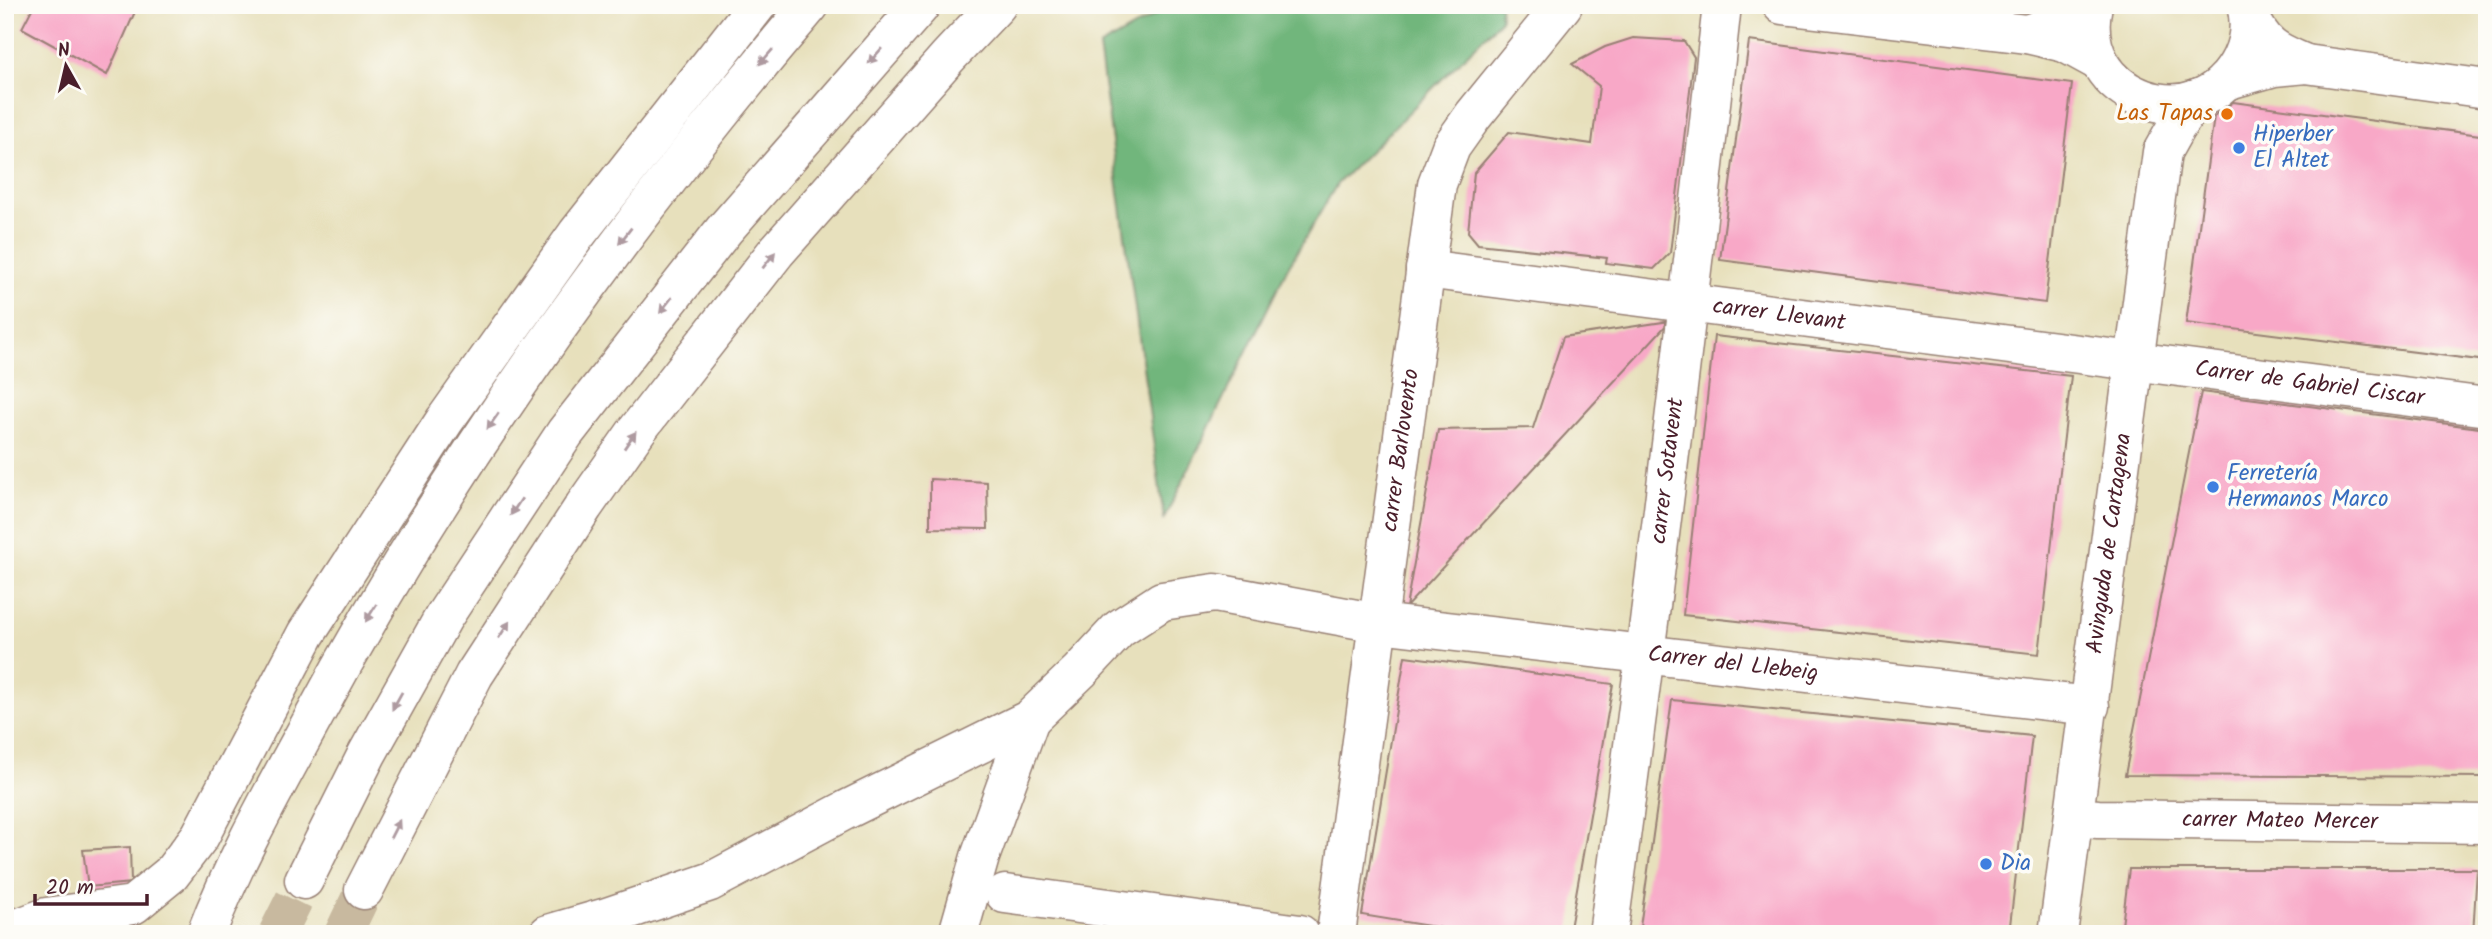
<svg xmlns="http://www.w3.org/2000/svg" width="2492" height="939" viewBox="0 0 2492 939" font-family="Kalam,sans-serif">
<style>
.forest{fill:#71b67b;stroke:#5e6a53;stroke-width:2}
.building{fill:#f8a8c7}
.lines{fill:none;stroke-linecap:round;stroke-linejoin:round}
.highway-tunnel{stroke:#c8b99f;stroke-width:38;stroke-dasharray:38 19;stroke-linecap:butt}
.minor-casing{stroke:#988074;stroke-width:41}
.major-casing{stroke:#988074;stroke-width:41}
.highway-casing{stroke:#988074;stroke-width:41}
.minor{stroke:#fff;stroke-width:38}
.major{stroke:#fff;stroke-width:38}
.highway{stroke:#fff;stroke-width:38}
.oneway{fill:#ae9aa0}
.food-dot{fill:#e8710a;stroke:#fdfcf7;stroke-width:2.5}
.shop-dot{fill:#3f7fe0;stroke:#fdfcf7;stroke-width:2.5}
.labels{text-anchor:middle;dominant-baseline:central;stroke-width:7;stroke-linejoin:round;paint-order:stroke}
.food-label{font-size:23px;fill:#c56008;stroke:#fdfcf7;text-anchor:end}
.shop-label{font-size:23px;fill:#366cbe;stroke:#fdfcf7;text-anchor:start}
.street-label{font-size:23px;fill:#4a1f2b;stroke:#fdfcf7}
</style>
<rect width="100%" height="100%" fill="#fdfcf7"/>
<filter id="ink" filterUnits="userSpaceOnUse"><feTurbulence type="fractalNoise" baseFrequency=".0143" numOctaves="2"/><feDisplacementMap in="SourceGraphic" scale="14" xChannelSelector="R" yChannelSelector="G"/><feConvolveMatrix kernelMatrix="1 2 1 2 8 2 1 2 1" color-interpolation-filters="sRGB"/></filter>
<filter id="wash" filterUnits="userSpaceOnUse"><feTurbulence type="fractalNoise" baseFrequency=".00686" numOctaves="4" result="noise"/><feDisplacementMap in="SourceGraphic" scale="28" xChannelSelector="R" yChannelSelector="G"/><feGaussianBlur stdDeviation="1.57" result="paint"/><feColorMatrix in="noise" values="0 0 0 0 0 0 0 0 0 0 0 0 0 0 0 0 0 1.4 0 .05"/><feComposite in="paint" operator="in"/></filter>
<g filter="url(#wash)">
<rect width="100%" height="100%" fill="#e7e0bc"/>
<path class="forest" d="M1173,5H1500L1501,20L1337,184L1287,269L1164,519L1099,47Z"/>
<g id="blocks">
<path class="building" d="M34,5H138L107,75L22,28Z
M1633,38L1684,41L1694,57L1670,253L1654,269L1606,263L1607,258L1478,244L1468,232L1474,173L1509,132L1592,144L1599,86L1572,64L1605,47Z
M1749,41L2072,84L2045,303L1720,260Z
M2233,102L2487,136V361L2186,323L2214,116Z
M1670,321L1406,607L1438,430L1533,428L1563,337Z
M1714,336L2071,376L2039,654L1683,615Z
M2201,392L2487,429V777L2125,775Z
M930,479L987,482L988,529L930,528Z
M1405,656L1613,684L1569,934H1478L1362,915Z
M1672,700L2032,736L2009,934H1639Z
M130,847L131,883L88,887L83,850Z
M2129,869H2477L2473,934H2121Z"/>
</g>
</g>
<g filter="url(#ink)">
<use href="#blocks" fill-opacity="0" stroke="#988074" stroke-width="2"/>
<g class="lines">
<path class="highway-tunnel" d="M277,934L304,880
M343,934L364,890"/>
<g class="minor-casing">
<g id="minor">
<path d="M1782,5L2027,34"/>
<path d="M2087,5L2078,15L2027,34L2065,43L2098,61"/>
<path d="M2306,64L2487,89"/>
<path d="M2225,81L2274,67L2306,64C2274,51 2263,45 2248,13"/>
<path id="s1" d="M1425,269L2487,407"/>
<path id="s2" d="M2074,817L2098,819L2487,824"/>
<path d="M1005,894L1300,934"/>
<path d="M5,933L46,917L133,905L171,874L200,836L306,634L445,420L577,234L757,5"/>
<path id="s3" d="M548,934L607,917L710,882L846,810L1030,719L1080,671L1119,629L1162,601L1215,593L1378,623L2090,706"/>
<path d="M958,934L980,857L1030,719"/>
<path id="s4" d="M1336,934L1437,184L1451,147L1473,116L1563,5"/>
<path id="s5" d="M1608,934C1650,625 1688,315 1722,5"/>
</g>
</g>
<g class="major-casing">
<g id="major">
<path d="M2093,5C2072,99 2200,143 2241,58C2249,41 2251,23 2246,5"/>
<path id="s6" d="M2058,934L2162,152L2176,127L2196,99"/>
</g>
</g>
<g class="highway-casing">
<path id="highway" d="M304,880L367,754L443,618L565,433L724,230L921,5
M364,890L474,675L584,506L638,429L776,252L948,57L997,5
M206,934C234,861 273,792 310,724C448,466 621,227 810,5"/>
</g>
<use href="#minor" class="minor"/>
<use href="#major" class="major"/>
<use href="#highway" class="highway"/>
</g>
<defs><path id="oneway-solid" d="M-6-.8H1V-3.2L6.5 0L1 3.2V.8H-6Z" transform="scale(1.75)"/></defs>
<g class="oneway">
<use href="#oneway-solid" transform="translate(875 56) rotate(131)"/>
<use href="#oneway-solid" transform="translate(766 57) rotate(131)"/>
<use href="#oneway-solid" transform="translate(625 236) rotate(128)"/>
<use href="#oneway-solid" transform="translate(769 260) rotate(-52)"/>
<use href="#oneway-solid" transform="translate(666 305) rotate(128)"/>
<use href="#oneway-solid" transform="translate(493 421) rotate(125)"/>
<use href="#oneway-solid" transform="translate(630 440) rotate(-55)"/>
<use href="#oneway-solid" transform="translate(516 507) rotate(124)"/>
<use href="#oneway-solid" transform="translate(371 613) rotate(122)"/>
<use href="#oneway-solid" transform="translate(504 630) rotate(-57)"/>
<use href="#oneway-solid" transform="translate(397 701) rotate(119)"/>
<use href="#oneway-solid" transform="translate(395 829) rotate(-63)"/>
</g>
</g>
<circle class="food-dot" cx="2227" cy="114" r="7"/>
<g class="shop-dot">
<circle cx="2239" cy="148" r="7"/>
<circle cx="2213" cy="487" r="7"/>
<circle cx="1986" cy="864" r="7"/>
</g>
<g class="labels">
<g class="food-label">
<text x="2213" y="114">Las Tapas</text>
</g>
<g class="shop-label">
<text x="2253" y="135">Hiperber<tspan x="2253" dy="26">El Altet</tspan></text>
<text x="2227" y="474">Ferretería<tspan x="2227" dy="26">Hermanos Marco</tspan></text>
<text x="2000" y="864">Dia</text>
</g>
<g class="street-label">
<text stroke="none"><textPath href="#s1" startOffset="357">carrer Llevant</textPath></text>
<text stroke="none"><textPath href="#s1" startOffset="892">Carrer de Gabriel Ciscar</textPath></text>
<text stroke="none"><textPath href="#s4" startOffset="488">carrer Barlovento</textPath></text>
<text stroke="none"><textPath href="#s5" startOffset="467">carrer Sotavent</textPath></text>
<text stroke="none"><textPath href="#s6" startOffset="394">Avinguda de Cartagena</textPath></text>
<text stroke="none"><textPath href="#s3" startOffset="1284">Carrer del Llebeig</textPath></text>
<text stroke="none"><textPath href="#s2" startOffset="206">carrer Mateo Mercer</textPath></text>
</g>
</g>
<rect width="2492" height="939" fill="none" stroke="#fdfcf7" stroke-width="28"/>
<g transform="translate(66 66) rotate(352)" stroke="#fdfcf7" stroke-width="5" paint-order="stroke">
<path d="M0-5L12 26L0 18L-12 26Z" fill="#4a1f2b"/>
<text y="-10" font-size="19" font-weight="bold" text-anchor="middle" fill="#4a1f2b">N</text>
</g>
<path d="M35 894v10h112v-10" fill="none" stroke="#4a1f2b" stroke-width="3.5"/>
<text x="46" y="894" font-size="21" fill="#4a1f2b" stroke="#fdfcf7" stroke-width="5" paint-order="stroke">20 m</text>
</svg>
